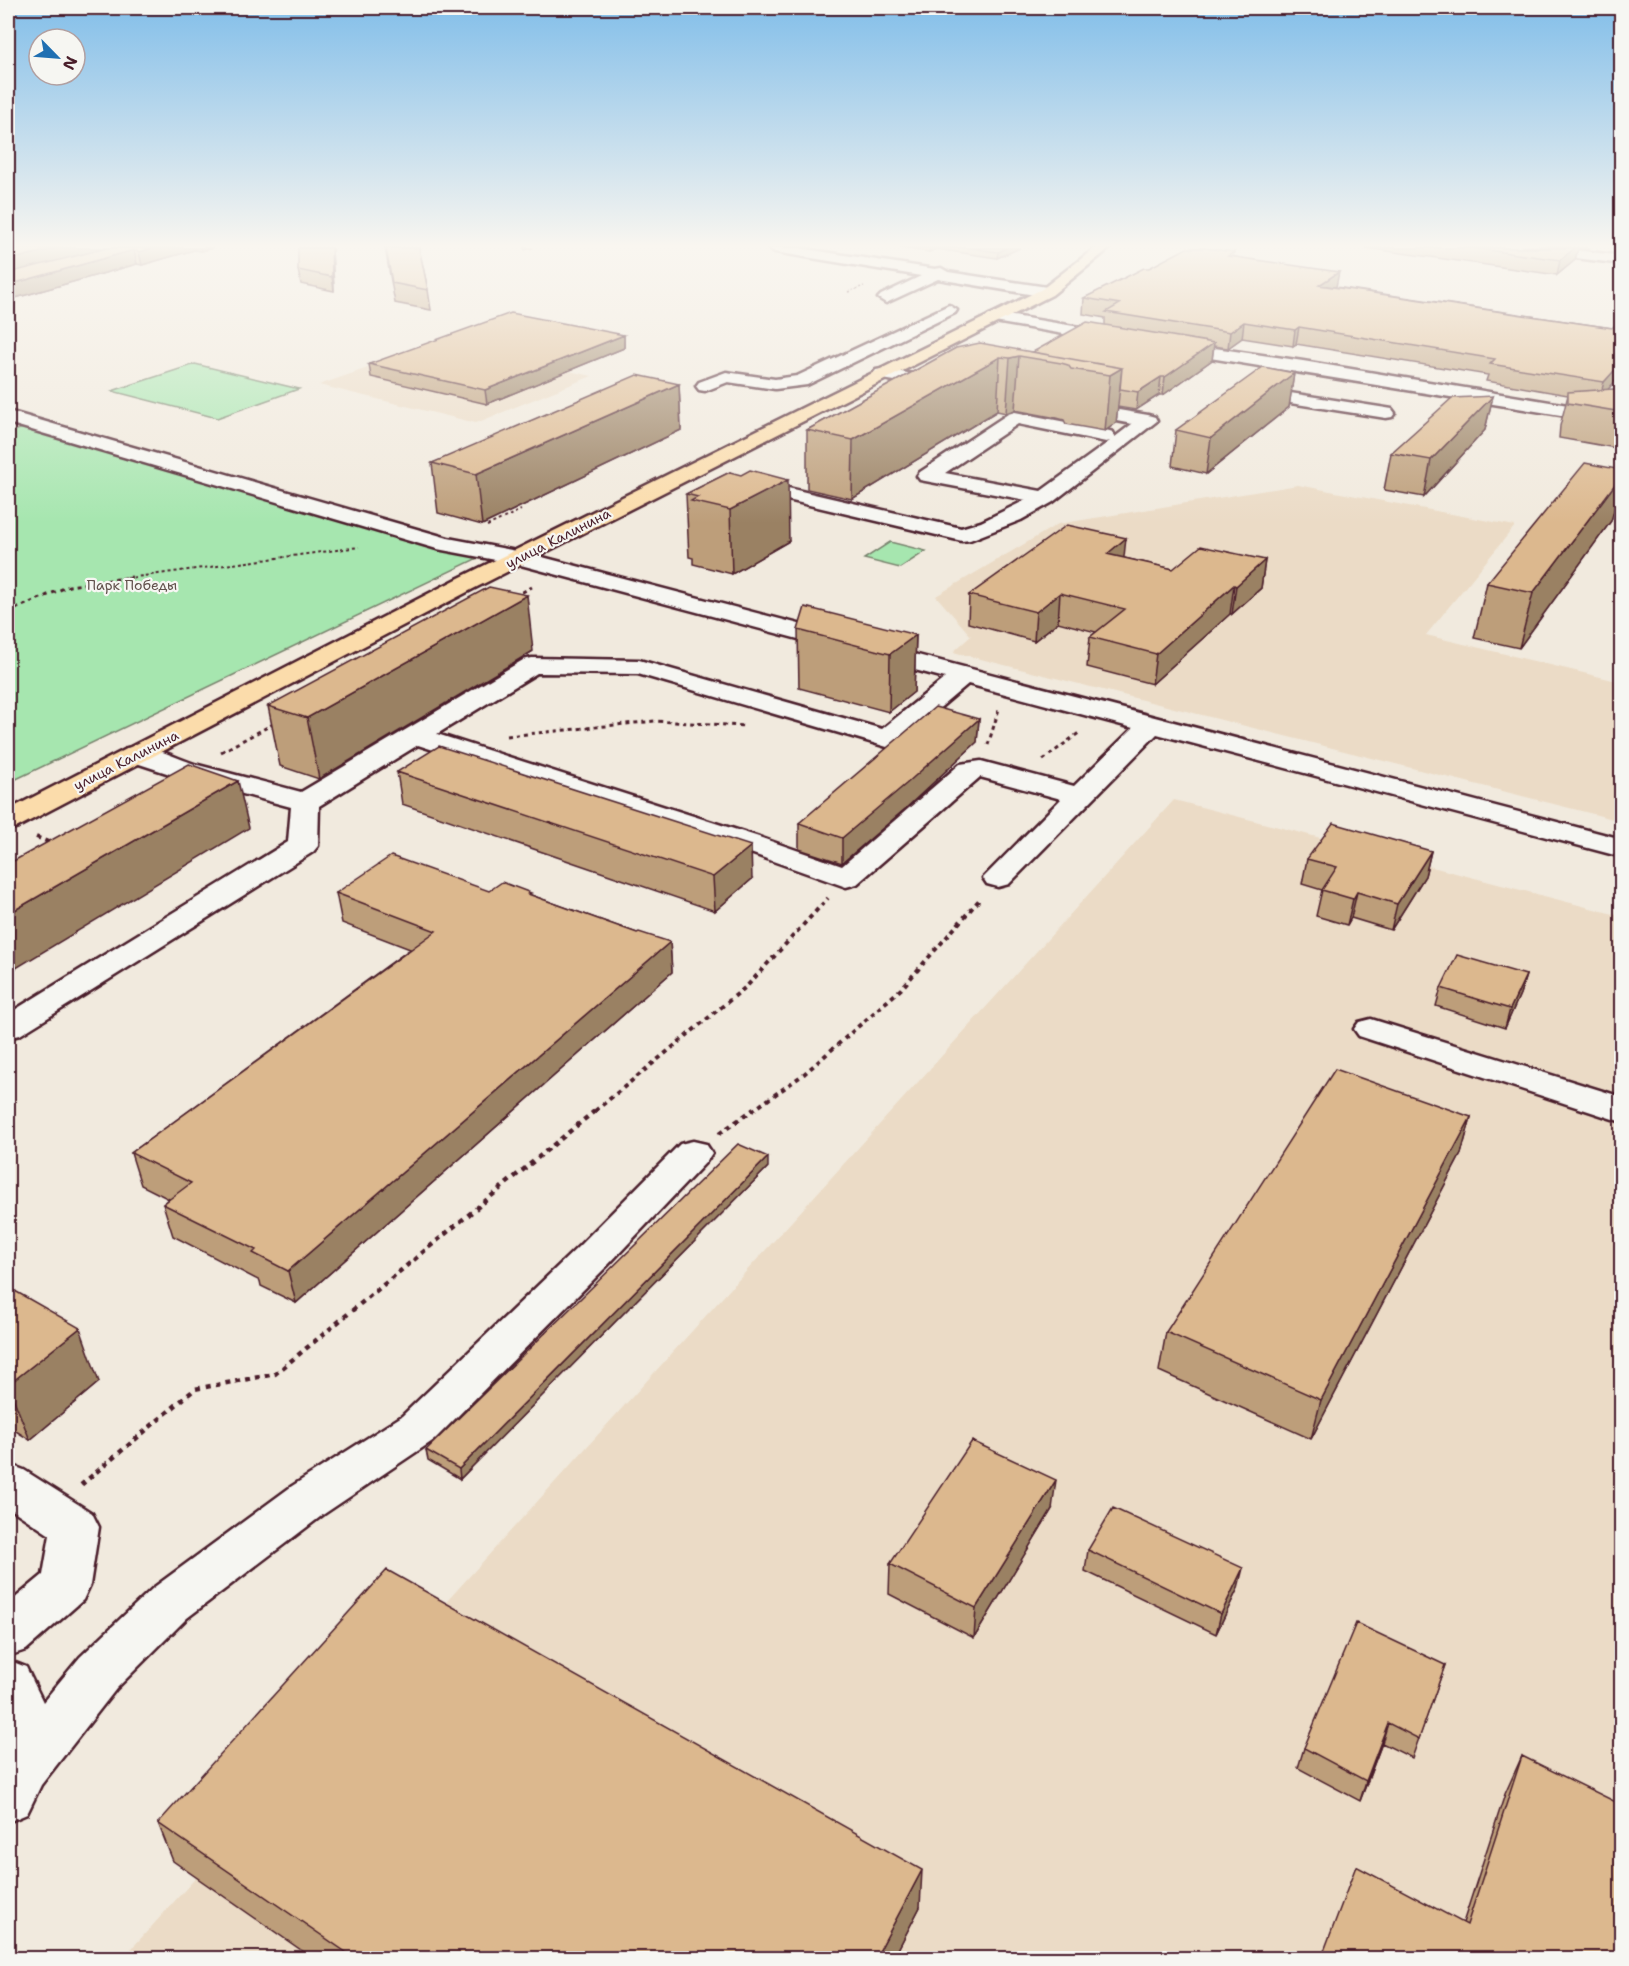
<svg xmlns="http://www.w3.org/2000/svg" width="1629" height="1966" viewBox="0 0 1629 1966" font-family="'Shantell Sans',sans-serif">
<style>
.built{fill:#ebdbc6}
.green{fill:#a6e6af;stroke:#78826d;stroke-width:1.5}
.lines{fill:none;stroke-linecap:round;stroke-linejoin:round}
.minor-casing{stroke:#4a1f2b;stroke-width:5}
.major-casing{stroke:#4a1f2b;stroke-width:5}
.path-far4{stroke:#4a1f2b;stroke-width:1.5;stroke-dasharray:2 2;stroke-linecap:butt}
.path-far3{stroke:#4a1f2b;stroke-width:2;stroke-dasharray:3 3;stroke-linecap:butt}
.path-far2{stroke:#4a1f2b;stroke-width:3;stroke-dasharray:4 4;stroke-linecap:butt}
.path-far1{stroke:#4a1f2b;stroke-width:4;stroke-dasharray:4.5 4.5;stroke-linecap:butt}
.path{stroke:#4a1f2b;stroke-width:4.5;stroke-dasharray:5 5;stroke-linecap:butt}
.minor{fill:#f6f6f2;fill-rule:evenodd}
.major{fill:#fbdcab;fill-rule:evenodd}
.wall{fill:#bd9e7a;stroke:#4a1f2b;stroke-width:1.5}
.shaded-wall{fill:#9a8163;stroke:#4a1f2b;stroke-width:1.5}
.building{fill:#dcb88e;stroke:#4a1f2b;stroke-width:1.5}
.labels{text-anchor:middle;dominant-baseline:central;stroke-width:4.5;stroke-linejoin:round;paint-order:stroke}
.far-street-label{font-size:14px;fill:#4a1f2b;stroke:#f6f6f2}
.far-park-label{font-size:14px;fill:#61514c;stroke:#f6f6f2}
</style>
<rect width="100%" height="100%" fill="#f1eade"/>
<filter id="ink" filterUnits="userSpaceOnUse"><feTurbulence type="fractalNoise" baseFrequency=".0167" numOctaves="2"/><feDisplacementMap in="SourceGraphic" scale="12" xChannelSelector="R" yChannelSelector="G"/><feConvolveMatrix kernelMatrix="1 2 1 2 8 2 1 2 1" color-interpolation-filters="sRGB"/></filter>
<g filter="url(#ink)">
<path class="built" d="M439,343L592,376L476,423L319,385Z
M1298,485L1515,526L1426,635L1621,682V821L953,652L971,636L936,596L1058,524Z
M1174,800L1621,916V1958H123Z"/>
<path class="green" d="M195,364L299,389L217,418L112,391Z
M29,426L480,557L8,783V433Z
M890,542L926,551L900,568L864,559Z"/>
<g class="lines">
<g class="minor-casing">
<path id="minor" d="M768,248H799L935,269L941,268L948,272L1047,287L1055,292L1047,297L938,279L886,303L878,298L881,295L921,276L775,252Z
M1523,248H1560L1622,256V264L1530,252Z
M949,305L957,310L955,313L807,385L775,389L728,382L705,391L699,390L696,386L699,382L726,372L775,379L797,376Z
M995,313L1116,333L1124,338L1116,343L989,321L987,318L989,315Z
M1167,341L1303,361L1622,414V425L1161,350L1159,346Z
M882,369L945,379L951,380L954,384L951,388L945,389L876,378L873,374L876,370Z
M1245,386L1386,408L1392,409L1395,413L1392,417L1386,418L1239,395L1236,391L1239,387Z
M1072,402L1148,415L1155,417L1157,421L1053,502L1021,520L970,540L962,541L775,497L768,495L765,491L768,487L775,485L961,528L981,522L1026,500L920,480L917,476L920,472L1008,414L1015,412L1106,430L1113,432L1115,437L1132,424L1066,411L1063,407L1066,403ZM1018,424L1106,442L1110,441L1041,491L945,473Z
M8,411L448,538L527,553L1622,839V857L1157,734L1009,884L998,887L987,884L983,878L1061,799L980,777L857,884L846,887L739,849L418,745L319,806L318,846L313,852L20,1035L8,1038V1014L288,842L291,807L176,776L127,760L123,754L127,748C150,743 177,759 198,765C232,774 267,783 301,792L523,660L532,658L639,660L882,729L945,678L517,564L437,549L8,423ZM537,673L638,674L887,747L896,745L968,684L1133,728L1074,786L981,761L960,764L842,866L759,837L437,734Z
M1371,1019L1622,1097V1122L1359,1036L1354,1029L1359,1022Z
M693,1141L706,1144L712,1153L706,1162L607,1266L434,1440L324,1514L187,1618L116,1689L41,1785L27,1814L8,1822V1660L26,1667L43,1702L80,1657L153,1588L292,1486L402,1416L579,1246L680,1144Z
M8,1464L24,1470L92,1513L99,1527L90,1585L83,1600L26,1650L8,1656V1604L43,1575L50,1535L8,1507Z"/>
</g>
<g class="major-casing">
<path id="major" d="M1095,248H1110L1052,295L473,589L18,827L8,830V810L457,579L1042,289Z"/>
</g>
<path class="path-far4" d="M848,292L864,286"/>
<path class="path-far3" d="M487,526L521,510
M121,579L359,547"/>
<path class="path-far2" d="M515,596L532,587
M8,612L69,586L132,577
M507,736L655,721L745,726
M988,745L999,709
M221,752L275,723
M1043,760L1080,732"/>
<path class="path-far1" d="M36,837L51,843
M595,1111L747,986L828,898
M752,1111L804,1074L901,989L980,899"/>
<path class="path" d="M719,1134L754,1109
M81,1485L195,1389L275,1374L597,1109"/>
<use href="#minor" class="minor"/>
<use href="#major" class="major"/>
</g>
<path class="wall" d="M8,248H213L201,251L194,250L142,265L137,264L8,300Z
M332,248L334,291L301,284L298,270Z
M385,248H419L428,290L431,310L395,303Z
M900,248H1020L997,258L936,249L929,252Z
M1366,248H1590L1588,249L1578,248L1575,260L1557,275Z
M1234,252L1233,256L1336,287L1612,328L1608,390L1622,391V449L1559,438L1560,426L1568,395L1486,381L1488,375L1296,344L1293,346L1242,338L1228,348L1214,346L1212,360L1163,395H1159L1136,410L1118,407L1116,423L1105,431L1066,424L1064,420L1057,418L1015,410L1006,413L997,411L852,499L807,489V430L956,348L1033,352L1105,325V318L1083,314L1084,298L1149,268Z
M624,335V348L487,404L371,377L369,364Z
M1294,373L1289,407L1206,474L1172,466L1176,430Z
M679,384L681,430L482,525L438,513L432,463Z
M1493,396L1485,430L1424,497L1384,490L1391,453Z
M1622,470V482L1611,521L1519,648L1474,638L1487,583Z
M730,472L789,541L732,574L693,564V558L689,557L686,494Z
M1124,558L1173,569L1265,560L1261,588L1232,614H1230L1152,684L1087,667L1090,637L1096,632L1058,622L1034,641L968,623L969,595Z
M798,630L916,635L914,692L889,712L799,688Z
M533,651L319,779L280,766L268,706Z
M979,719L977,742L905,809L842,863L799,849V823Z
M397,772L752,879L715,911L402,804Z
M1431,851L1425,876L1391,930L1351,918L1347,925L1316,916L1322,890L1302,884L1307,859Z
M489,891L531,895L637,933L670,942L672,972L296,1303L261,1286L260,1281L173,1236L163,1204L169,1199L141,1185L131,1153L410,949L342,923L336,893Z
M1526,975L1520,994L1505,1028L1436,1006L1441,988Z
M1471,1117L1461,1154L1311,1439L1159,1371L1166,1332Z
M768,1167L460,1479L428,1460L426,1450Z
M8,1287L99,1382L30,1440L8,1426Z
M1052,1509L974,1638L889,1594L890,1564Z
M1088,1550L1238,1588L1216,1634L1085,1571Z
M1445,1665L1412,1758L1382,1743L1360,1801L1298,1768L1304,1748Z
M1522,1756L1622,1959H1321L1463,1923L1505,1794Z
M158,1823L920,1907L893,1959H314L173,1861Z"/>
<path class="shaded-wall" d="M58,248H112L8,275V260Z
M153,248H194V250L142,265L139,252Z
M200,248H213L201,251Z
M331,248H332L334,291L332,277Z
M524,248H533L525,250Z
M930,248H936V249L929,252Z
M1007,248H1020L997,258L998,252Z
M1575,248H1578L1575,260L1557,275L1560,260Z
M134,250L137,264L8,300V285Z
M1339,272L1336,287L1319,285Z
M1244,322L1242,338L1228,348L1230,332Z
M1299,327L1296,344L1293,346L1295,330Z
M624,335V348L487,404L485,390Z
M1214,343L1212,360L1163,395L1165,377Z
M1019,356L1015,410L1006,413L1010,358Z
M1000,357L997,411L852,499L853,440Z
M1622,362V373L1599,400L1604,382Z
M1122,368L1116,423L1105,431L1110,375Z
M1294,373L1289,407L1206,474L1211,438Z
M1161,377L1159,395L1136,410L1138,392Z
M679,384L681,430L482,525L476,474Z
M1493,396L1485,430L1424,497L1431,460Z
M1622,475V482L1611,521L1519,648L1533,593Z
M788,480L789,541L732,574L730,510Z
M1126,538L1123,566L1107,554Z
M1265,560L1261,588L1232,614L1236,586Z
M1234,585L1230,614L1152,684L1156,654Z
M1060,593L1058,622L1034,641L1036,612Z
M527,595L533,651L319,779L307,718Z
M916,635L914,692L889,712L890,654Z
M979,719L977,742L905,809L842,863V838Z
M238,781L249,828L8,973V914Z
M751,846L752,879L715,911L713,877Z
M1431,851L1425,876L1391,930L1397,904Z
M1357,892L1351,918L1347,925L1353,899Z
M670,942L672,972L296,1303L288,1271Z
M1526,975L1520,994L1505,1028L1510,1009Z
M1471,1117L1461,1154L1311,1439L1321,1400Z
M768,1157V1167L460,1479L459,1469Z
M80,1328L99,1382L30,1440L8,1385Z
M1056,1480L1052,1509L974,1638L976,1608Z
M1243,1568L1238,1588L1216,1634L1221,1614Z
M1388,1723L1382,1743L1360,1801L1366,1781Z
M922,1870L920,1907L893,1959H875Z"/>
<path class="building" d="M8,248H58L8,260Z
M107,248H153L139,252L134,250L8,285V273Z
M298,248H331L332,277L298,270Z
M386,248H419L428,290L392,283Z
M969,248H1007L998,252Z
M1187,248H1205L1234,252L1228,256L1339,272L1319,285L1612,328L1622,318V362L1604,382L1490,364L1495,359L1299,327L1295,330L1244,322L1230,332L1106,312L1120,304L1084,298L1144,268H1149Z
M1473,248H1575L1560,260Z
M511,313L624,335L485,390L369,364Z
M1087,322L1214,343L1165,377H1161L1138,392L1120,389L1122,368L1033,352Z
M980,343L1122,368L1110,375L1071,369L1068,365L1061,363L1019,356L1010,358L1000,357L853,440L807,430L956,348Z
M1263,367L1294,373L1211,438L1176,430Z
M637,375L679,384L476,474L432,463Z
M1613,389L1622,391V412L1568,403V392Z
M1493,396L1431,460L1391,453L1452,398Z
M1585,463L1622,470V475L1533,593L1487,583Z
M750,470L788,480L730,510L691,501L698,497L686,494L730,472L741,475Z
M1067,525L1126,538L1107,554L1173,569L1201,546L1265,560L1236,586L1234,585L1156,654L1090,637L1125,609L1060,593L1036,612L969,595Z
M489,587L527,595L307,718L268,706Z
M805,607L916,635L890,654L798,630Z
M935,707L979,719L906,784L842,838L799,823Z
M439,746L751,846L713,877L397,772Z
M189,764L238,781L8,914V864Z
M1333,823L1431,851L1397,904L1357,892L1353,899L1322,890L1337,867L1307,859Z
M391,856L489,891L502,882L531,893L528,894L637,933L639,932L670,942L288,1271L253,1253L256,1250L163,1204L191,1183L131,1153L436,931L336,893Z
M1457,955L1526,975L1510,1009L1441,988Z
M1335,1069L1471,1117L1321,1400L1166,1332Z
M738,1144L768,1157L459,1469L426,1450Z
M8,1287L80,1328L8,1385Z
M972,1441L1056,1480L976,1608L890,1564Z
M1113,1508L1243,1568L1221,1614L1088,1550Z
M387,1570L922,1870L875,1959H356L158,1823Z
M1356,1623L1445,1665L1419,1739L1388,1723L1366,1781L1304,1748Z
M1522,1756L1622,1805V1959H1321L1356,1866L1467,1925Z"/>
</g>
<linearGradient id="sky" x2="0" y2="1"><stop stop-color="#82bee9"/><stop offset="0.47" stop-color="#f9f6f0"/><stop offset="1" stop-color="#f9f6f0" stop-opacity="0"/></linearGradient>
<rect width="1629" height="523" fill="url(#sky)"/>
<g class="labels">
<g class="far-street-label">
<text transform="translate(558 538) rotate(-27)">улица Калинина</text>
<text transform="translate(126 760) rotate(-27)">улица Калинина</text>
</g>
<g class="far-park-label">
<text x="132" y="585">Парк Победы</text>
</g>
</g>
<rect width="1629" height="1966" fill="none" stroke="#f6f6f2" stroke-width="30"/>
<rect x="15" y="15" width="1599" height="1936" fill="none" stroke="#4a1f2b" stroke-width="2" filter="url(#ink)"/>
<g transform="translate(57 57) rotate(115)"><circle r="28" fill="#f6f6f2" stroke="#b1a0a2" stroke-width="1.5"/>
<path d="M0-4.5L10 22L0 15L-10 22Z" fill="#1f6fb2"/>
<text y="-9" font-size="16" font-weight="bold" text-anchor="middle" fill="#4a1f2b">N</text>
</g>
</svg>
